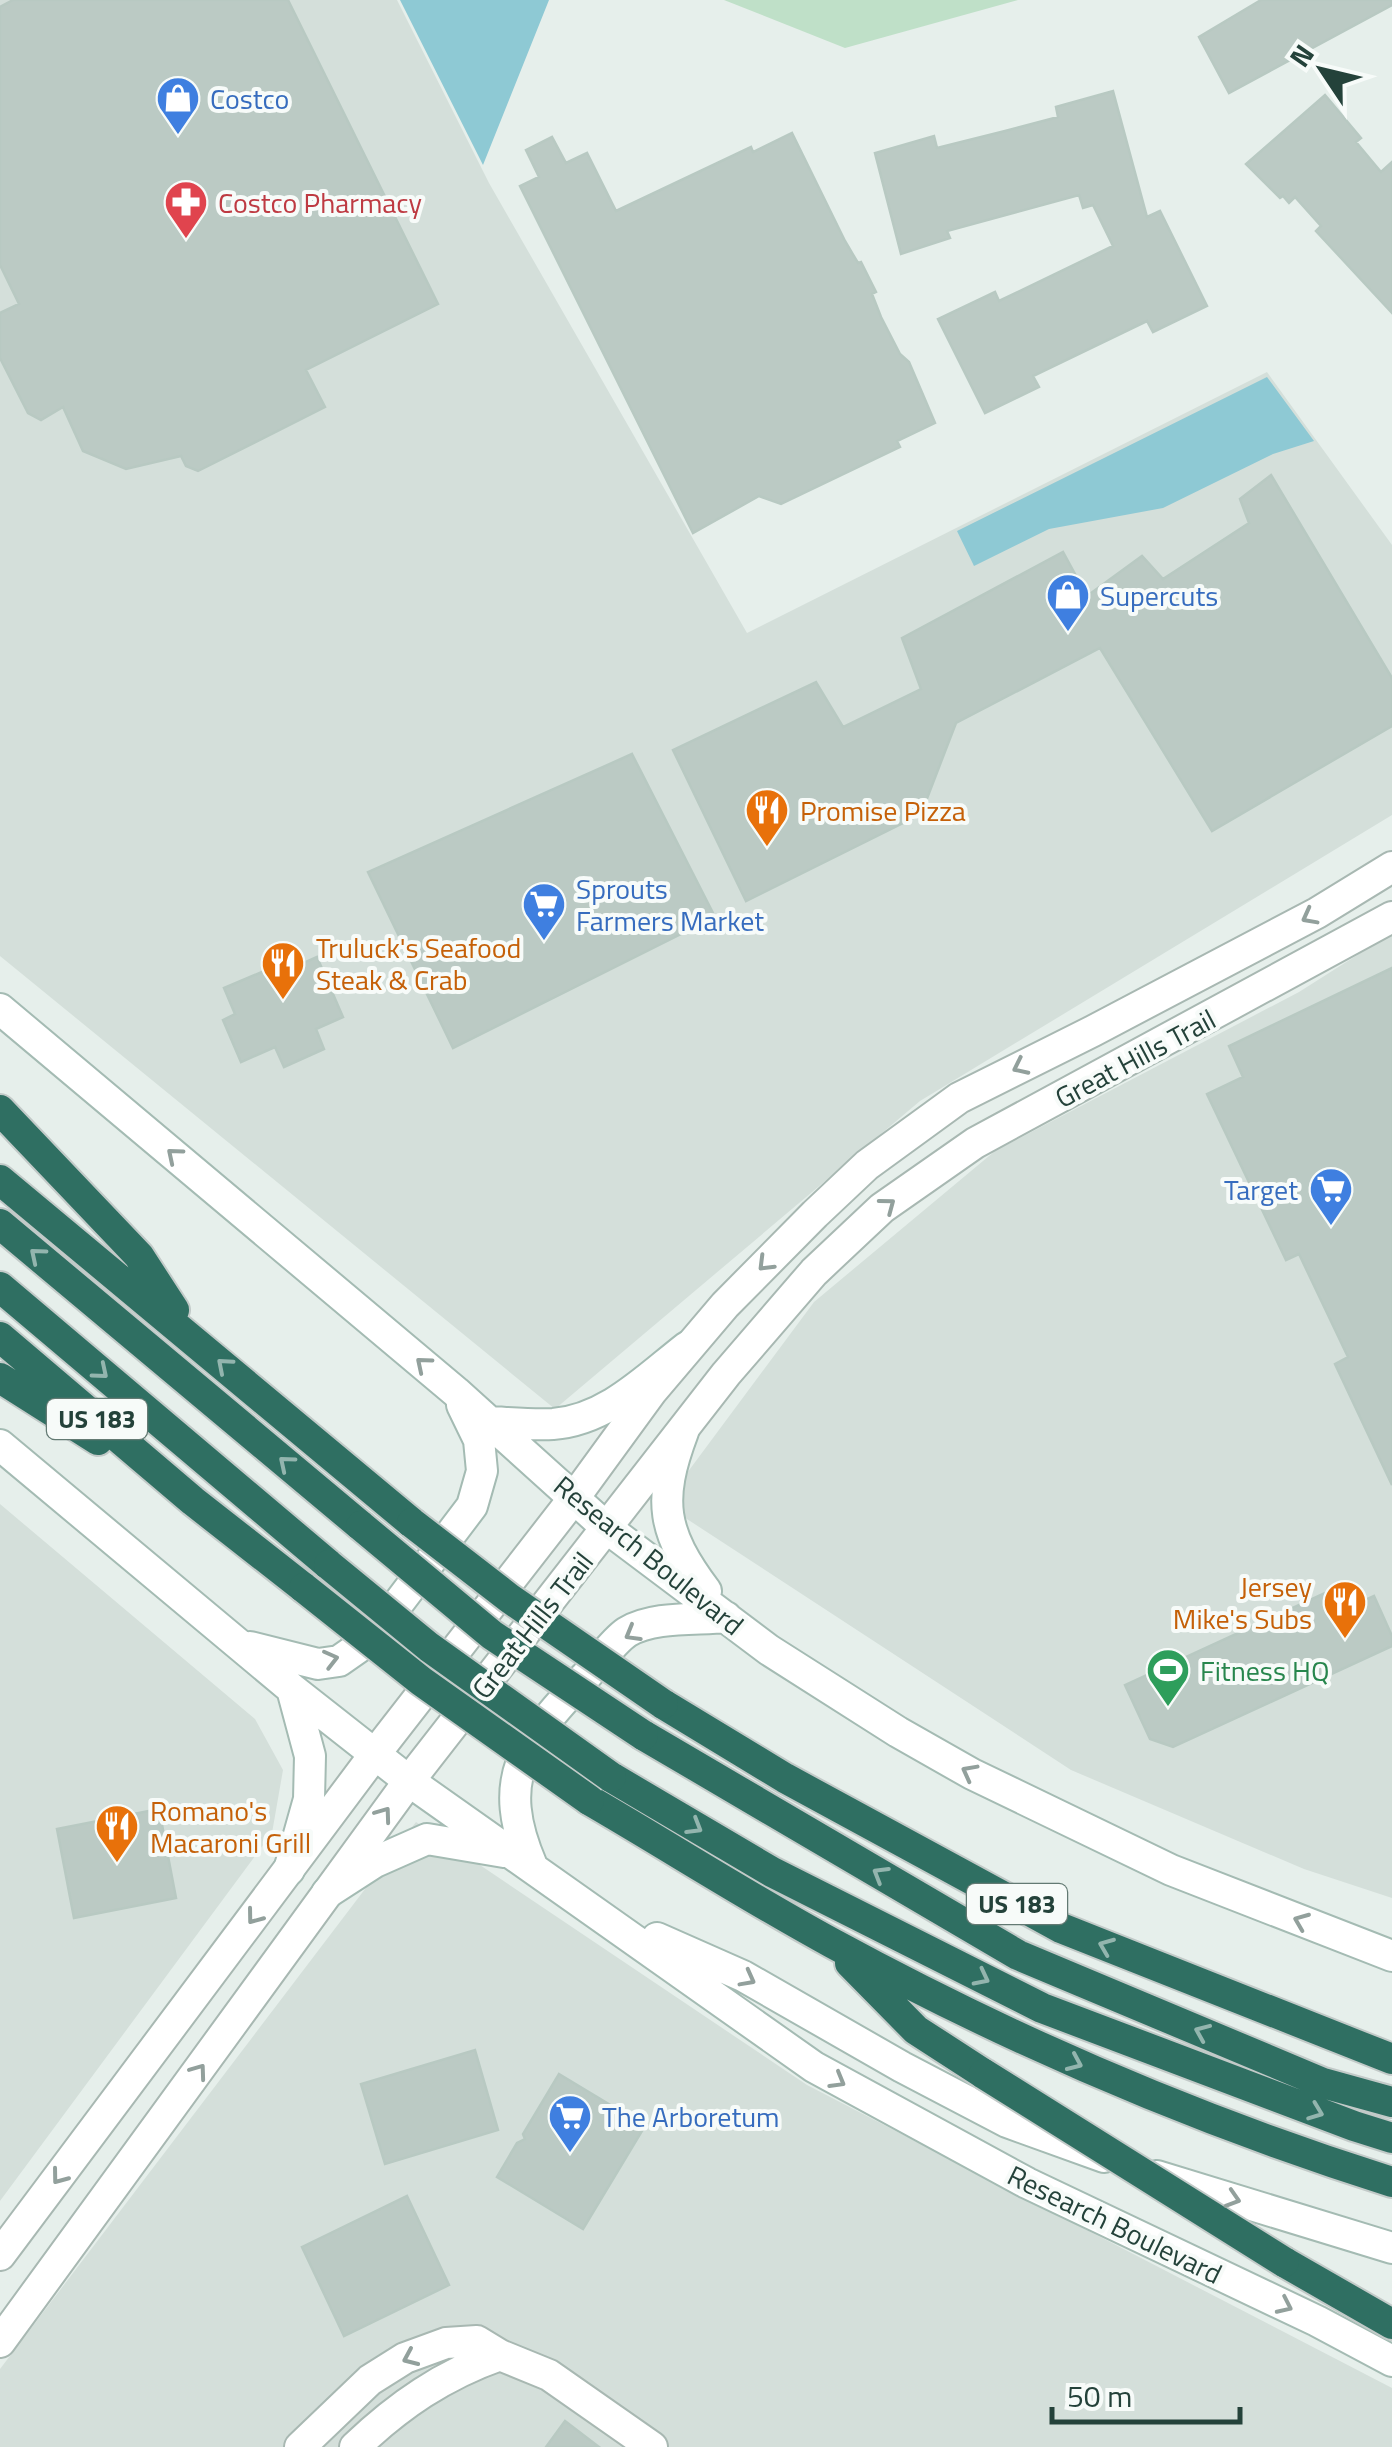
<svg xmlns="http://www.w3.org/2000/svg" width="1392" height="2447" viewBox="0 0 1392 2447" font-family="'Titillium Web',sans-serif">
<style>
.built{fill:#d4dfda}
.green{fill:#bfe0c8}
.water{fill:#8ec9d4}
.building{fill:#bbcac4;stroke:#b8c9c2;stroke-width:2.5}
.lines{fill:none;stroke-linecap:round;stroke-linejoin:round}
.minor-casing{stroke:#a8b8b2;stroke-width:34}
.tertiary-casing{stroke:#a8b8b2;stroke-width:34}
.secondary-casing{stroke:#a4bbb3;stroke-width:34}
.motorway-casing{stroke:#c2cac8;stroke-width:34}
.minor{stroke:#fff;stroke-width:30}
.tertiary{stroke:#fff;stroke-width:30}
.secondary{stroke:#fff;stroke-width:30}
.motorway{stroke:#2f6f62;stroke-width:30}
.motorway-bridge-casing{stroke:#c2cac8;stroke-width:34;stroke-linecap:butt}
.motorway-bridge{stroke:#2f6f62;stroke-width:30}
.oneway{stroke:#92a09c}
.oneway2{stroke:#93b5ae}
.labels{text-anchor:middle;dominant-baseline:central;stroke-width:8;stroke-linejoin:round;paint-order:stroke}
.shield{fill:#f7fbf9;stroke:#637a73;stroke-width:2.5}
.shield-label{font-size:25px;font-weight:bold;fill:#24423a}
.shop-label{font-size:28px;fill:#366cbe;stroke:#f7fbf9;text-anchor:start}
.health-label{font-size:28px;fill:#be3a42;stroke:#f7fbf9;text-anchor:start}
.food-label{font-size:28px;fill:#c56008;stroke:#f7fbf9;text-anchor:start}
.street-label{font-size:28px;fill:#24423a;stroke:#f7fbf9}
.leisure-label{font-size:28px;fill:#27864d;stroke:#f7fbf9;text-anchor:start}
</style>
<rect width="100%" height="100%" fill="#e6efeb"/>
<path class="built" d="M0,0H397L489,183L747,633L1267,372L1392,545V815L920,1101L555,1409L0,956Z
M1392,933V1898L1304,1869L1071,1770L664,1504L814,1302L995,1151L1299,992Z
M0,1504L255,1719L283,1770L272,1833L0,2201Z
M416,1822L807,2085L1392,2388V2447H0V2369Z"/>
<path class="green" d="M724,0H1018L845,48Z"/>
<path class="water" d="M400,0H549L483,165Z
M1267,377L1314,441L1273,454L1163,508L1049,529L974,566L957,531Z"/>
<path class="building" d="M13,0H288L438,304L306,370L325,407L198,471L186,466L181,456L126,469L83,451L63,407L41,420L28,413L0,358V313L19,304L0,265V7Z
M1261,0H1392V5L1229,93L1199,37Z
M1113,91L1147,217L1160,211L1207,306L1153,332L1147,321L1033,376L1039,387L985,413L938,319L995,292L999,301L1113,246L1093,205L1083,208L1079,195L947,231L950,238L901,254L875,153L934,136L937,148L1005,131L1058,117L1056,107Z
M1325,95L1361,138L1356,142L1381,172L1392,162V313L1316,231L1321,226L1295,197L1289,203L1283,196L1280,198L1246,164Z
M792,133L845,241L858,263L861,262L876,292L872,294L881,317L900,354L909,362L935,423L897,441L900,447L781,504L759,496L693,533L520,186L539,177L526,150L552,137L566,163L587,153L616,211L751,147L753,152Z
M1271,475L1392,678V726L1212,831L1100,648L956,723L921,814L746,901L673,750L816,682L843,727L921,689L902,638L1063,552L1087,596L1142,556L1163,579L1249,523L1240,499Z
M632,754L715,917L453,1048L368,872Z
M317,957L343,1017L316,1029L324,1049L284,1067L275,1047L241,1062L223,1020L235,1014L224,988L283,963L286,971Z
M1392,968V1485L1335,1364L1348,1357L1299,1254L1286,1260L1207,1094L1243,1077L1229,1046Z
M1349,1582L1359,1603L1374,1596L1392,1636V1646L1173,1747L1150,1739L1125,1685Z
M159,1809L176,1898L74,1918L57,1829Z
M475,2050L498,2130L385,2164L361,2084Z
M559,2074L645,2126L583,2229L497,2177L517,2143L525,2139L523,2134Z
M407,2196L449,2285L344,2336L302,2247Z
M565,2421L599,2447H546Z"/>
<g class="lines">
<g class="minor-casing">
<path id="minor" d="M300,2447L370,2380L405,2358L446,2343L477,2341L500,2355L549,2375L652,2447
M355,2447C399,2405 443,2375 500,2355"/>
</g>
<g class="tertiary-casing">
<path id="tertiary" d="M0,2255L375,1754L574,1498L652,1391L725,1305L815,1214L867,1165L959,1098L1093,1031L1317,913L1392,867
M0,2342L409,1781L726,1374L814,1272L882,1208L975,1143L1392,917"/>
</g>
<g class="secondary-casing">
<path id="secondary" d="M0,1009L456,1392L608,1529L769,1650L898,1732L972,1774L1171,1870L1392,1956
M490,1422C511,1423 533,1425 553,1424C607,1420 647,1378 687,1347
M683,1432C657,1501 662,1532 706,1591
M0,1445L292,1689L409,1781L814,2067L1027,2183L1317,2321L1392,2361
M250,1647L318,1664L339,1661L372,1638L472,1506L482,1471L479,1440L462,1405
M532,1866C494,1778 524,1742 585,1677C598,1664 612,1642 627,1632C653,1616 696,1620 726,1617
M289,1870L309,1799L310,1756L292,1689
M327,1893L375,1862L427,1839L504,1852
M657,1938L743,1976L902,2067L1007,2122L1104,2157
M1157,2176L1392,2248"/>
</g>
<g class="motorway-casing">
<path id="motorway" d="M0,1110L139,1256L174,1310
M0,1180L412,1523
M0,1224L361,1526
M0,1287L329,1565
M0,1337L193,1501L304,1588
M0,1378L98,1440
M663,1704L785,1778L1061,1928L1392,2059
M643,1735L1018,1955L1323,2083L1392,2102
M611,1777L772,1872L1042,2008L1354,2126L1392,2138
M589,1800C670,1847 749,1898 832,1943C1010,2040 1199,2121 1392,2182
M850,1963L916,2030L984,2074
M1284,2262L1392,2324"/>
</g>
<use href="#minor" class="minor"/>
<use href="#tertiary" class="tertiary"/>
<use href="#secondary" class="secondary"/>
<use href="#motorway" class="motorway"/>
<g class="motorway-bridge-casing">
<path id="motorway-bridge" d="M412,1523L509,1598L663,1704
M361,1526L492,1635L643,1735
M329,1565L429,1647L611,1777
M304,1588L421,1681L589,1800
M984,2074L1284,2262"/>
</g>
<use href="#motorway-bridge" class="motorway-bridge"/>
</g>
<defs><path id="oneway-chevron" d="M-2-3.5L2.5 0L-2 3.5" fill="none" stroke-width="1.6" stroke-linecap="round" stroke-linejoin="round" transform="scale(2.5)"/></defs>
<g class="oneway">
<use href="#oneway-chevron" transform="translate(1309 917) rotate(152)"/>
<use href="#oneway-chevron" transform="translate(1020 1067) rotate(154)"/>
<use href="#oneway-chevron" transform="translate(174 1155) rotate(-140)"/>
<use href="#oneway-chevron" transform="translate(888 1205) rotate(-37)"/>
<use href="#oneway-chevron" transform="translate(765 1264) rotate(135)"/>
<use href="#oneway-chevron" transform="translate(423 1364) rotate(-140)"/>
<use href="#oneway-chevron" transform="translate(632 1634) rotate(150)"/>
<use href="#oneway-chevron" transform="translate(331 1659) rotate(-14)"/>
<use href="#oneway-chevron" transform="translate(969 1772) rotate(-152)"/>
<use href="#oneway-chevron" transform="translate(384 1814) rotate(-54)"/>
<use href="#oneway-chevron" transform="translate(254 1917) rotate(127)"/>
<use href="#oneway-chevron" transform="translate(1301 1921) rotate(-158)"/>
<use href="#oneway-chevron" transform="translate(748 1979) rotate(28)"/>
<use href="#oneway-chevron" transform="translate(199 2071) rotate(-54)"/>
<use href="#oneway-chevron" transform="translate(838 2081) rotate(30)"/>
<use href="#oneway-chevron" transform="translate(59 2177) rotate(127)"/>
<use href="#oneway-chevron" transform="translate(1233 2199) rotate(17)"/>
<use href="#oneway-chevron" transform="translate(1285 2306) rotate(25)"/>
<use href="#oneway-chevron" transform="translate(410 2358) rotate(156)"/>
</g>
<g class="oneway2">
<use href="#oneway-chevron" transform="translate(37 1255) rotate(-140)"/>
<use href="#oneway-chevron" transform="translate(224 1365) rotate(-139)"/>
<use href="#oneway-chevron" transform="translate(101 1372) rotate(40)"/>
<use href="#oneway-chevron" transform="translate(286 1463) rotate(-140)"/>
<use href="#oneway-chevron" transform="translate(695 1827) rotate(31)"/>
<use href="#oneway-chevron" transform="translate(880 1874) rotate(-149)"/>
<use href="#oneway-chevron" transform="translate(1106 1946) rotate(-158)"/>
<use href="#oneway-chevron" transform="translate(982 1978) rotate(27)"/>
<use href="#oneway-chevron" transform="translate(1202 2032) rotate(-157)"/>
<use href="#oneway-chevron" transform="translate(1075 2063) rotate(24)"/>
<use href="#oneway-chevron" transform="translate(1316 2112) rotate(21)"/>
</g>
<defs>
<g id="shop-pin" transform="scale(2.25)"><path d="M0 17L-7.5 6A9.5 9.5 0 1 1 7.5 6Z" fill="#3f7fe0" stroke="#f7fbf9"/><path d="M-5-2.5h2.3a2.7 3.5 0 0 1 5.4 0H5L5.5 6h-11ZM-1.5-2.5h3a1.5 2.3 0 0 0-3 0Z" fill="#fff"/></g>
<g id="pharmacy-pin" transform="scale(2.25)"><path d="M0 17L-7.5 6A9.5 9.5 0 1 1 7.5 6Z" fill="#e0444e" stroke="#f7fbf9"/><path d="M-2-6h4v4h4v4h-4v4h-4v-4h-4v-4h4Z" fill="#fff"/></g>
<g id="restaurant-pin" transform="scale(2.25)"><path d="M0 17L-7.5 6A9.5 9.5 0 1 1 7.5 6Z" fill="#e8710a" stroke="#f7fbf9"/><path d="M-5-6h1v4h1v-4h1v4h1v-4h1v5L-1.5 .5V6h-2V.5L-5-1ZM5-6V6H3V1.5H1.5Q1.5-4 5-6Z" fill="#fff"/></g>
<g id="supermarket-pin" transform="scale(2.25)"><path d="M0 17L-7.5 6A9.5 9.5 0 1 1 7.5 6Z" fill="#3f7fe0" stroke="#f7fbf9"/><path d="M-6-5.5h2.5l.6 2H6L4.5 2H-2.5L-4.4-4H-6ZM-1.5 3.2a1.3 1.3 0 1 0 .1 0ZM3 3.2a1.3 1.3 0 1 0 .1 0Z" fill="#fff"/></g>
<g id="stadium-pin" transform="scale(2.25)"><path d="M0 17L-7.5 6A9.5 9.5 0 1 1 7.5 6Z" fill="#2e9e5b" stroke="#f7fbf9"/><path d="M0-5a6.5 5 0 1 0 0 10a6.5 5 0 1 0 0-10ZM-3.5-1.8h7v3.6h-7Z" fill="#fff"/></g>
</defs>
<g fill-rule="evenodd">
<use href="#shop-pin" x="178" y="98"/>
<use href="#pharmacy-pin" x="186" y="202"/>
<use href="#shop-pin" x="1068" y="595"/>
<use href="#restaurant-pin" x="767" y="810"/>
<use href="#supermarket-pin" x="544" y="904"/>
<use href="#restaurant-pin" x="283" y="963"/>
<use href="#supermarket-pin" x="1331" y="1189"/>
<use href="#restaurant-pin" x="1345" y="1602"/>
<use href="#stadium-pin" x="1168" y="1670"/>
<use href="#restaurant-pin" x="117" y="1826"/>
<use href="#supermarket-pin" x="570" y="2116"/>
</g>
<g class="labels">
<g class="shield">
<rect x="47" y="1399" width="100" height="40" rx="8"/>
<rect x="967" y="1884" width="100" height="40" rx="8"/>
</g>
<g class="shield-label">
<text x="97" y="1419">US 183</text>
<text x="1017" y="1904">US 183</text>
</g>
<g class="shop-label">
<text x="210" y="98">Costco</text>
<text x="1100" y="595">Supercuts</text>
<text x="576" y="888">Sprouts<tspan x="576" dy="32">Farmers Market</tspan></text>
<text x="1298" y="1189" text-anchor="end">Target</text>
<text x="602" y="2116">The Arboretum</text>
</g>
<g class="health-label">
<text x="218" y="202">Costco Pharmacy</text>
</g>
<g class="food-label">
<text x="800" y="810">Promise Pizza</text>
<text x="316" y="947">Truluck's Seafood<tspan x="316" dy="32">Steak &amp; Crab</tspan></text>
<text x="1312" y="1586" text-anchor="end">Jersey<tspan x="1312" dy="32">Mike's Subs</tspan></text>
<text x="150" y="1810">Romano's<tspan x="150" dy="32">Macaroni Grill</tspan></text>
</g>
<g class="street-label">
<text transform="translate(1135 1058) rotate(-28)">Great Hills Trail</text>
<text transform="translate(649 1555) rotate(39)">Research Boulevard</text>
<text transform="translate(532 1625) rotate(-52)">Great Hills Trail</text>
<text transform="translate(1115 2224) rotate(26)">Research Boulevard</text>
</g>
<g class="leisure-label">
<text x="1200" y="1670">Fitness HQ</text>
</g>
</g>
<g transform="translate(1322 70) rotate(305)" stroke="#f7fbf9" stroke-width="8" paint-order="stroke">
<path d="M0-8L18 38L0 25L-18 38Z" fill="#24423a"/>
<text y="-15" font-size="28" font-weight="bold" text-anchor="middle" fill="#24423a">N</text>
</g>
<path d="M1052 2407v15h188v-15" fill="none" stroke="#24423a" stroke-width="5"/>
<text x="1067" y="2407" font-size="30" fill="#24423a" stroke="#f7fbf9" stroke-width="8" paint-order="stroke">50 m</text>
</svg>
